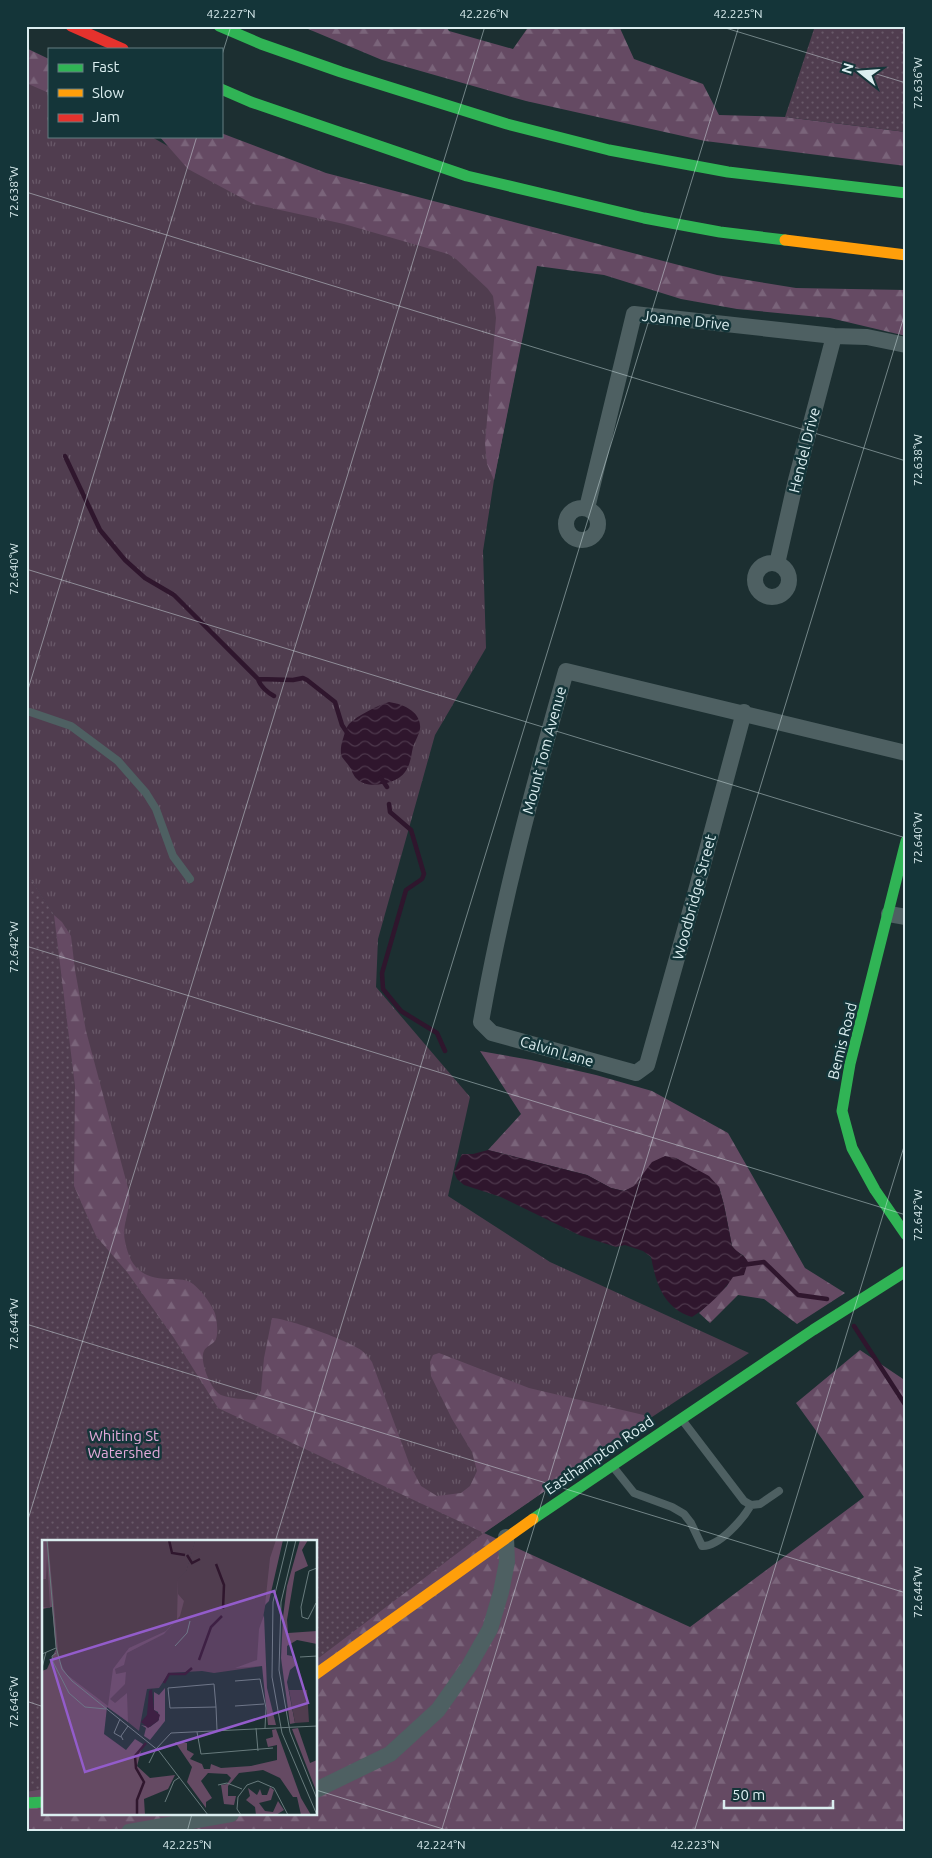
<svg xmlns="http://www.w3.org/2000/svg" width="932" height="1858" viewBox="0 0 932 1858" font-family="Ubuntu,sans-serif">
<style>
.grass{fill:url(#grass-tufts)}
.forest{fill:url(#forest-firs);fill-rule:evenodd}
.park{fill:url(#park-dots)}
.water{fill:url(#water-waves)}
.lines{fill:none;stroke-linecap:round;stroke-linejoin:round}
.stream{stroke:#2f162d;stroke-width:4.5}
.lane{stroke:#4e6062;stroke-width:8}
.street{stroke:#4e6062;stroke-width:16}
.fast{stroke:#30b455;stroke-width:11}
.slow{stroke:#ff9f0a;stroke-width:11}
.jam{stroke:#e5322d;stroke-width:11}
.ticks{fill:none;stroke:#dbeef0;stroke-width:1;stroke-opacity:0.45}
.labels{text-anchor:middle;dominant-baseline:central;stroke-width:5;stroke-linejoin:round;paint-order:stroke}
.street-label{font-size:15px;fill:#dbeef0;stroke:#143539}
.park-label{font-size:15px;fill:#e5abdc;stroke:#143539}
.inset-river{fill:none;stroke:#2f162d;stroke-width:2.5}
.inset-road{fill:none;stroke:#687b7d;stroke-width:1}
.view{fill:#935ccb;fill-opacity:0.15;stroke:#935ccb;stroke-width:2.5}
.inset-edge{fill:none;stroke:#dbeef0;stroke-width:2.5}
.neatline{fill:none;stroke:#dbeef0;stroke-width:2}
.ticks-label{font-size:12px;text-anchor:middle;fill:#dbeef0}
</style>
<defs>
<pattern id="grass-tufts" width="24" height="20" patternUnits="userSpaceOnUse" patternTransform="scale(1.25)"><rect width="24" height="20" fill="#503d4f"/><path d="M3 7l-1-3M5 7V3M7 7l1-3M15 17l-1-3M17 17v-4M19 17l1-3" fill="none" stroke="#695969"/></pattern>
<pattern id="forest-firs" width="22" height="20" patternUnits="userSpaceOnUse" patternTransform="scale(1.25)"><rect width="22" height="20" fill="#654a63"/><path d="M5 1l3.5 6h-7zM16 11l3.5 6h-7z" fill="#7a647a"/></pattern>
<pattern id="park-dots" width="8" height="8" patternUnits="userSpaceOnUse" patternTransform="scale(1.25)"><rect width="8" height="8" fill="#503d4f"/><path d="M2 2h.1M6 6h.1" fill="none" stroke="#695969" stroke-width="1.8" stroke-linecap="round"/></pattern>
<pattern id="water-waves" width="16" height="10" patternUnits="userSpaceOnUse" patternTransform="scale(1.25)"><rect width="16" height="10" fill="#2f162d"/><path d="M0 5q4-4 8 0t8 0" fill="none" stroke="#4d384c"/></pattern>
</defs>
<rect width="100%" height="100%" fill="#1c2f31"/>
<path class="grass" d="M26,68L49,81V136H150L173,149L536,266L494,480L483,551L486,648L435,735L378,939L376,987L470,1097L448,1196L550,1262L749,1353L652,1417L484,1533L218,1408L127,1272L54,915L26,872Z"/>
<path class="forest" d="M301,26H446L449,31L513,49L529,26H619L634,59L703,84L719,115L785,117L906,132V166L705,141L526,101L382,60Z
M26,48L49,59V93L26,83Z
M221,133L326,173L717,275L796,288L906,290V336L830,318L737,309L681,299L604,275L537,266L494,480L487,464L485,443L496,318L493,296L488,289L456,259L448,254L344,224L253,204L188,169L159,136H221Z
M26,872L54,915L62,922L71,936L75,970L86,1031L128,1188C129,1193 130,1198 129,1203C128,1216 122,1228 125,1241C130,1267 141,1278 168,1279C175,1279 184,1279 190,1282C199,1287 210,1302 214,1311C217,1317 219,1336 215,1341C212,1345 206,1346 204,1351C199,1361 211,1390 221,1395C231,1399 245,1399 255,1400L261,1391L264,1358L272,1318C287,1318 349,1341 361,1350C365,1353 369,1358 372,1362L409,1463L421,1486L437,1496L461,1493L470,1486L477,1471L472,1452L452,1419L431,1376L430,1362L433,1355L439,1353L529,1388L652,1417L484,1533L690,1627L864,1497L796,1403L860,1350L906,1381V1832H26ZM44,1542H316V1814H44Z
M480,1051L531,1060L596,1075L652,1091L728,1133L805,1268L845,1293L797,1324L764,1299L738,1295L710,1323L699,1313L727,1286L744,1256L736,1251L732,1246L724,1205L719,1187L676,1158L644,1175L634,1187L624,1191L611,1188L587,1175L488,1150L521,1114Z"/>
<path class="park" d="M815,26H906V132L785,117Z
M26,872L54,915L75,1086L74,1186L96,1236L127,1272L174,1338L218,1408L484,1533L316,1660V1542H44V1789L26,1792Z"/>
<path class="water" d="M389,702C402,704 422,711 420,729C419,735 415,741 413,747C411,755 411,764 405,772C397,784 367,790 357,779C353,776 352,770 349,766C347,763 344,760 342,757C340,753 341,746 342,742C344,737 345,729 349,724C358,715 377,706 389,702Z
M488,1150L587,1175L611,1188L624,1191L634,1186L652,1162L665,1156L676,1158L709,1176L719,1187L724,1205L732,1246C737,1253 744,1254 748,1262L744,1275L733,1277C723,1292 707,1308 692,1317C663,1308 656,1283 651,1257L643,1251L625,1245L616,1247L579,1235L501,1197L464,1185L457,1179L454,1172L462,1154H473Z"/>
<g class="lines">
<path class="stream" d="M65,456L100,530L125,560L145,578L174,595L258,679L293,680L303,678L307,680L335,702L342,725L348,734
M258,679C260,686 268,693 274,696
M381,778L387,787
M389,804L390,812L411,830L424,874L422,879L406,890L382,973L383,989L401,1011L437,1033L445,1051
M742,1265L764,1262L798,1295L827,1299
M854,1326L906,1406"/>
<path class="lane" d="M30,712L71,726L118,761L146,793L156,809L173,856L190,879
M683,1421L744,1501L751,1505L760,1504L779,1491
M614,1468L634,1493L672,1507L684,1514L691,1523L702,1546C719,1547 743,1519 751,1505"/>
<path class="street" d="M566 524a16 16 0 1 1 32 0a16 16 0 1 1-32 0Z
M587,508L634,314L834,336L867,337L906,345
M755 580a17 17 0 1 1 34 0a17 17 0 1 1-34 0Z
M777,564L796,480L834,336
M744,712L697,887L647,1065L636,1073L492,1033L481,1022C502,903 533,787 566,671L906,753
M889,914L906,917
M316,1790L390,1754L438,1710L469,1666L490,1629L501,1592L507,1562L506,1537
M129,1832L231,1814"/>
<path class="fast" d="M219,26L261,44L341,72L507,124L609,150L728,172L906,193
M221,89L251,102L467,176L644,218L720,232L785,240
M906,841L850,1064L842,1111L852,1148L875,1190L906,1235
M533,1519L813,1330L906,1271
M26,1803L44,1802"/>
<path class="slow" d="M785,240L906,255
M316,1674L533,1519"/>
<path class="jam" d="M71,26L123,49"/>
</g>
<path class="ticks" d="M719,26L906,83M221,58L231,26M26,192L906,461M26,569L906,838M26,696L197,136M26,946L906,1215M26,1324L906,1593M26,1526L485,26M275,1542L739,26M26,1701L44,1707M316,1790L453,1832M187,1832L192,1814M441,1832L906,310M694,1832L906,1140"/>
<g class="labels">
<g class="street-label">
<text transform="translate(686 320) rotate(6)">Joanne Drive</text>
<text transform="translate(804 450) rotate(-76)">Hendel Drive</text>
<text transform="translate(544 750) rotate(-75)">Mount Tom Avenue</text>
<text transform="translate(694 897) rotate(-75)">Woodbridge Street</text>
<text transform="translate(842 1041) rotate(-76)">Bemis Road</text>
<text transform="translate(557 1051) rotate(16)">Calvin Lane</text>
<text transform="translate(599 1455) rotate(-34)">Easthampton Road</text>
</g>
<g class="park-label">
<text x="124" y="1435">Whiting St<tspan x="124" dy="17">Watershed</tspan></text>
</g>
</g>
<g transform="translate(42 1540)">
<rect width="275" height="275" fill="#1c2f31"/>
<path d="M153,0H235L221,78L220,126L172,133L160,131L127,133L117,148L105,149L97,191L66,166L71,129L84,113L135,79L136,39L144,31Z" fill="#503d4f"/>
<path d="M0,0H153L144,31L136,39V54L142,61L138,76L122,94L85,113L82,125L73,129L74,134L84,132L83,144L68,159L73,163L85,153L86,182L65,167L62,194L84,210L93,199L101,204L95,226L108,238L133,235L126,249L102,259L103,275H0V131L5,129L14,109L10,67L0,69ZM241,0L227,61L223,65L228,18L234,0ZM258,0H266L260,10L266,26L253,32L245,80L246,93L275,91V104L255,100L245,106V115L250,116L254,125L248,130L245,142L253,183L248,184L239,118L241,77L245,46ZM222,75L225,148L234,185H226L220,126L193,128L215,120L217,89ZM123,148V181L108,200L102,196L104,188L99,185L108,187L117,180L116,172L112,170V152L117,155ZM256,188L268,223L275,220V253L250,189ZM234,189L259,258L269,275H259L255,257H251L238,238L221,230L197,233L186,246V256H194L192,265L182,264L179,245L185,244L189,238L185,234L166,233L159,241L170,258L164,262V268L145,242L150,227L133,202L145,203V210L152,214L148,219L160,224L162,229H168L169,224L179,228L209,226L235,220V205L226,207L224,199L231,197L230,190ZM228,247L232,250L229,260L217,263L223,271L231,272L236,261L242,270L234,275H214L213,267L204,260L208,256L206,248L215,255L218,249L220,255H225Z" fill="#654a63"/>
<path d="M6,0H153L144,31L136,39L135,79L124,91L87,108L71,129L66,166L24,134L17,120ZM5,17L8,68L0,67V39H4ZM247,150H265L267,182L253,183Z" fill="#503d4f"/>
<path d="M110,149L112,170L118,175L116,181L106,188L99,182L105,175L107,151Z" fill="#2f162d"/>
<path class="inset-river" d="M127,0L130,13L143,15M145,15L150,23L158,19M174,24L182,45L181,69M157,120L169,87L180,76M122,143L127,134H143L150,128M95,275V260L102,242L94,228L93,216L104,203"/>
<path class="inset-road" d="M5,0L14,107L20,129L30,141L117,211L166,275M246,0L231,62L230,137L240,193L275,275M254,0L239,62L237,130L248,192L275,259M274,63L266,79L260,77L259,67L267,31L275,28M133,106L145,93L148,81M14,113L10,116L11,122L27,153L43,167L64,169M0,114L14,108M258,117L275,116M0,128L4,112M193,141L218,139L224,168L223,188M193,166L222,164M174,167L128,168L126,148L172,144L174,167L175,190M78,179L72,193L79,197M214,188L216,211M155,192L159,214L231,208M81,200L79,196L86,186M107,223L114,209L129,193L275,186M176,245L185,243L200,249M123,262L132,241L138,237M199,275L195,269L196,257L205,245L216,241L232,248L246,275"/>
<path class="view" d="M232,51L266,163L43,232L9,120Z"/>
<rect width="275" height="275" class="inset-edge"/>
</g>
<rect width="932" height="1858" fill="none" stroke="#143539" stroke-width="55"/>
<rect x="48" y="48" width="175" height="90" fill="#143539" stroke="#647f82"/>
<rect x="58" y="64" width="25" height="8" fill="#30b455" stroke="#647f82"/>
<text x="92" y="72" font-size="15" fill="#dbeef0">Fast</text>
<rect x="58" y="89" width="25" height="8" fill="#ff9f0a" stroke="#647f82"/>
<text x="92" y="98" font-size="15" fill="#dbeef0">Slow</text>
<rect x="58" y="114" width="25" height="8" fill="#e5322d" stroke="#647f82"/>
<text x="92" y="122" font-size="15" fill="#dbeef0">Jam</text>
<g transform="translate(860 72) rotate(287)" stroke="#143539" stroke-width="4" paint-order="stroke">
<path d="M0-4L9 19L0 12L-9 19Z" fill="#dbeef0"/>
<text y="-8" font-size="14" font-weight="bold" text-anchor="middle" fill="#dbeef0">N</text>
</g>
<path d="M724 1800v8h109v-8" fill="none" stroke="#dbeef0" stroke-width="2.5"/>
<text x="732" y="1800" font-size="15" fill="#dbeef0" stroke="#143539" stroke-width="4" paint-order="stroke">50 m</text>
<rect x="28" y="28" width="876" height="1802" class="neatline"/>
<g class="ticks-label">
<text x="231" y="18">42.227°N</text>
<text x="484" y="18">42.226°N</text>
<text x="738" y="18">42.225°N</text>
<text transform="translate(918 83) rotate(-90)" y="4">72.636°W</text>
<text transform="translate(14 192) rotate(-90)" y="4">72.638°W</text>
<text transform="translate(918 460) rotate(-90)" y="4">72.638°W</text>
<text transform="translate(14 569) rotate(-90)" y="4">72.640°W</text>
<text transform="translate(918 838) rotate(-90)" y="4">72.640°W</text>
<text transform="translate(14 947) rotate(-90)" y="4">72.642°W</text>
<text transform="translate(918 1215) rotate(-90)" y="4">72.642°W</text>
<text transform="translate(14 1324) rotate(-90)" y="4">72.644°W</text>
<text transform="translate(918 1592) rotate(-90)" y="4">72.644°W</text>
<text transform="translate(14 1702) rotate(-90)" y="4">72.646°W</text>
<text x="187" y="1849">42.225°N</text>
<text x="441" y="1849">42.224°N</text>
<text x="695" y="1849">42.223°N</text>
</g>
</svg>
